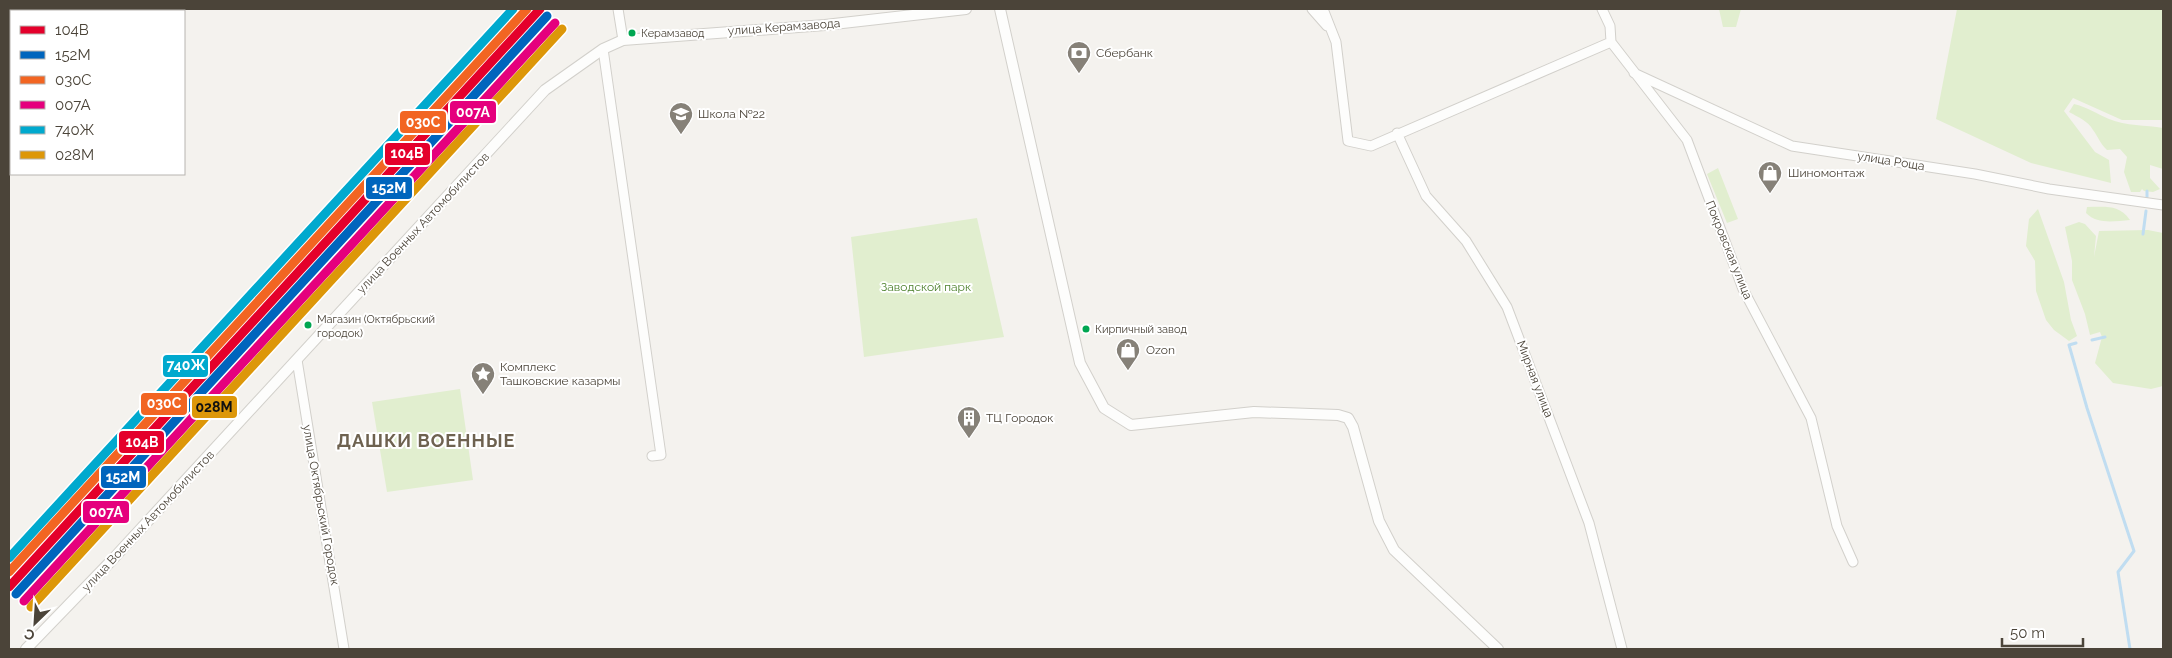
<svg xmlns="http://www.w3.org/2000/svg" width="2172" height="658" viewBox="0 0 2172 658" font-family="Raleway,sans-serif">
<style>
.green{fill:#e1eecf}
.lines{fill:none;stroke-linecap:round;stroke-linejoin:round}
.stream{stroke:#c0ddf1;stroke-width:3}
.minor-casing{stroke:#d2d0cb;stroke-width:11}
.tertiary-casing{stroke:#d2d0cb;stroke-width:12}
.minor{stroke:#fdfdfc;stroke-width:9}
.tertiary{stroke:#fdfdfc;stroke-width:10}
.rail-1-casing{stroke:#fff;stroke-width:12}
.rail-2-casing{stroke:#fff;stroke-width:12}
.rail-3-casing{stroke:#fff;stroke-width:12}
.rail-4-casing{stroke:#fff;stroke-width:12}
.rail-5-casing{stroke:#fff;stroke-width:12}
.rail-6-casing{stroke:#fff;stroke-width:12}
.rail-1{stroke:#e4002b;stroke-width:9}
.rail-2{stroke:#0065bd;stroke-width:9}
.rail-3{stroke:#f26522;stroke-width:9}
.rail-4{stroke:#e5007d;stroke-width:9}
.rail-5{stroke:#00a9ce;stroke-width:9}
.rail-6{stroke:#dd9709;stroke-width:9}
.bus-dot{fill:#00a651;stroke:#fff;stroke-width:2}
.labels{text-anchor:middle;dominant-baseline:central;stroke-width:4;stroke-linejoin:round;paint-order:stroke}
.bus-label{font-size:11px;fill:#4b4439;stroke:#fff;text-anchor:start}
.street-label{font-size:12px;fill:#4b4439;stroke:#fff}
.poi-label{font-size:12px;fill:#4b4439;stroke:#fff;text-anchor:start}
.park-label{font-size:12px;fill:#4a7f2a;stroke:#fff}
.district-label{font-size:18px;font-weight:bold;letter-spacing:1px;fill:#6e6250;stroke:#fff}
.line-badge{stroke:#fff;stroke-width:2}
.badge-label{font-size:14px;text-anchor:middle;font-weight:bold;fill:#fff}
.pale-badge-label{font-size:14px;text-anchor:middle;font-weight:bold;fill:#111}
</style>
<rect width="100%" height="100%" fill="#f4f2ee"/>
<path class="green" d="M1719,9H1741L1736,27H1723Z
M1957,9H2163V120H2122L2073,98L2064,111L2095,152L2109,160L2111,183L2031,163L1936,119Z
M2074,104C2087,107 2097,114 2109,119C2126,126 2146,125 2163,128V169L2150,165V178L2160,189L2153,192L2144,191L2142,189L2140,192H2131L2124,172L2127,157L2120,149L2107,150C2099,142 2099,138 2093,130C2088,121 2078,117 2069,112Z
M1718,168L1738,219L1727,223L1707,174Z
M2087,207C2105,207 2119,204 2130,220C2115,221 2098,225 2086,213Z
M2038,209L2064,282L2071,320L2077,336L2069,341L2054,330L2046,320L2036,291L2035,261L2026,246L2029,219Z
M977,218L1004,337L864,357L851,237Z
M2079,222L2085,224L2096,236L2094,257L2099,231L2148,230L2163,233V386L2151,389L2113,383L2095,363L2102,337L2100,332L2090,335L2085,314L2072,280V261L2065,227Z
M460,389L473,480L387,492L372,402Z"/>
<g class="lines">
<path class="stream" d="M2147,197V191
M2143,234L2146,211
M2092,340L2105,337
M2076,343L2069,345L2087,408L2134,551L2118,572L2130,649"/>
<g class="minor-casing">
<path id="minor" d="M618,9L623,40
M1312,9L1327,26
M1323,9L1336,42L1348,141L1371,146L1611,42
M1602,9L1610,26L1611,42L1687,140L1743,289L1811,418L1837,526L1853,562
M603,49L661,455L652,456
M1634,73L1792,146L1975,174L2049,189L2163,205
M1397,133L1426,196L1466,241L1507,307L1589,523L1622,649
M297,360L344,649"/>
</g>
<g class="tertiary-casing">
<path id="tertiary" d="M1000,9L1080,363L1104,408L1131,425L1254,412L1338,415L1348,418L1353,427L1379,521L1394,550L1498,649
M26,649L112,560L545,90L603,49L623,40L825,25L966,9"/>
</g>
<use href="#minor" class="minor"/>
<use href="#tertiary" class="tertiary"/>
<g class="rail-1-casing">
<path id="rail-1" d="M9,587L540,9"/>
</g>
<g class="rail-2-casing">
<path id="rail-2" d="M16,594L547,16"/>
</g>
<g class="rail-3-casing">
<path id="rail-3" d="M9,572L527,9"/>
</g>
<g class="rail-4-casing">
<path id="rail-4" d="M24,601L555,23"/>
</g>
<g class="rail-5-casing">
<path id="rail-5" d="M9,558L513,9"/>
</g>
<g class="rail-6-casing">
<path id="rail-6" d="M31,607L562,29"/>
</g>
<use href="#rail-1" class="rail-1"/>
<use href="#rail-2" class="rail-2"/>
<use href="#rail-3" class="rail-3"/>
<use href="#rail-4" class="rail-4"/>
<use href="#rail-5" class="rail-5"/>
<use href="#rail-6" class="rail-6"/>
</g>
<defs>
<g id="bank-pin" transform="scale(1.25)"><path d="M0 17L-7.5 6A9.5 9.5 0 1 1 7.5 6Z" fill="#868178" stroke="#fff"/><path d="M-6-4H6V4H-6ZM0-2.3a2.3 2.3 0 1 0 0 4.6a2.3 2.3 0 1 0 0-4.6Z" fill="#fff"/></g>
<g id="school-pin" transform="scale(1.25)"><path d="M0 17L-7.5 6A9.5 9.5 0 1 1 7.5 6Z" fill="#868178" stroke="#fff"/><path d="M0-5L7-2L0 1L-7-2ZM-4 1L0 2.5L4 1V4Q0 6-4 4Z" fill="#fff"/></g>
<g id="shop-pin" transform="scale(1.25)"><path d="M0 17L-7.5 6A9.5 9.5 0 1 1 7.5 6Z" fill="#868178" stroke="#fff"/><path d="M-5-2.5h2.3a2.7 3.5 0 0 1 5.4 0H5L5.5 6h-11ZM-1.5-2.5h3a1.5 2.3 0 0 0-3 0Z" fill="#fff"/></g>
<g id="sight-pin" transform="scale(1.25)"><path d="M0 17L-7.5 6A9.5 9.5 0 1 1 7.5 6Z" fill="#868178" stroke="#fff"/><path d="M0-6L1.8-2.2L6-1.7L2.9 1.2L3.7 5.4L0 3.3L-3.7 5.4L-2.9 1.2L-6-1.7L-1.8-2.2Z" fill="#fff"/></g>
<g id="building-pin" transform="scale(1.25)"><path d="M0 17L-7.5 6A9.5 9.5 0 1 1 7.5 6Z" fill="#868178" stroke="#fff"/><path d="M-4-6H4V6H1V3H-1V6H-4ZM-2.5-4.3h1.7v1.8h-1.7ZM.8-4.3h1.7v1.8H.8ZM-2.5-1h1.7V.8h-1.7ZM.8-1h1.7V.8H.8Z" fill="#fff"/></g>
</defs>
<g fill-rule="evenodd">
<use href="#bank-pin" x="1079" y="53"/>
<use href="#school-pin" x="681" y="114"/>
<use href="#shop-pin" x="1770" y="173"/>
<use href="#shop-pin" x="1128" y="350"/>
<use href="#sight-pin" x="483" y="374"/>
<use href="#building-pin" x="969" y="418"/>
</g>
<g class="bus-dot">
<circle cx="632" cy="33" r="4.5"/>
<circle cx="308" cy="325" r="4.5"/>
<circle cx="1086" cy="329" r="4.5"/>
</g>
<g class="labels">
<g class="bus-label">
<text x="641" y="33">Керамзавод</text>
<text x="317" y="319">Магазин (Октябрьский<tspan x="317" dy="14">городок)</tspan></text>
<text x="1095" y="329">Кирпичный завод</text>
</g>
<g class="street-label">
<text transform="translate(784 27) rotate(-4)">улица Керамзавода</text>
<text transform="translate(1891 161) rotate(9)">улица Роща</text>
<text transform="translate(423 223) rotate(-47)">улица Военных Автомобилистов</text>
<text transform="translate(1729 250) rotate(68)">Покровская улица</text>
<text transform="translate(1535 379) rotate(69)">Мирная улица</text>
<text transform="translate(321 505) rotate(80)">улица Октябрьский Городок</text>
<text transform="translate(148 521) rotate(-47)">улица Военных Автомобилистов</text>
</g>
<g class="poi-label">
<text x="1096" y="53">Сбербанк</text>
<text x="698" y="114">Школа №22</text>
<text x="1788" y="173">Шиномонтаж</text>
<text x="1146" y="350">Ozon</text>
<text x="500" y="367">Комплекс<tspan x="500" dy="14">Ташковские казармы</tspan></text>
<text x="986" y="418">ТЦ Городок</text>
</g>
<g class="park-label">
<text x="926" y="287">Заводской парк</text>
</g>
<g class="district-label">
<text x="426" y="440">ДАШКИ ВОЕННЫЕ</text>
</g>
</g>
<g class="line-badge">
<rect x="449" y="100" width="48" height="24" rx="5" fill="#e5007d"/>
<rect x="399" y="110" width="48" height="24" rx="5" fill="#f26522"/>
<rect x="384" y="142" width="47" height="24" rx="5" fill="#e4002b"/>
<rect x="365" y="176" width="48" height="24" rx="5" fill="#0065bd"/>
<rect x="162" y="354" width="47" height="24" rx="5" fill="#00a9ce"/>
<rect x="140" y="392" width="48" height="24" rx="5" fill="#f26522"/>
<rect x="191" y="395" width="47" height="24" rx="5" fill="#dd9709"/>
<rect x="118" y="430" width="47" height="24" rx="5" fill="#e4002b"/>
<rect x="100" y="465" width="47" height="24" rx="5" fill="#0065bd"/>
<rect x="82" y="500" width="48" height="24" rx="5" fill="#e5007d"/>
</g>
<g class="badge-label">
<text x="473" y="117">007А</text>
<text x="423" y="127">030C</text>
<text x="407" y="158">104В</text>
<text x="389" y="193">152М</text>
<text x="186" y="370">740Ж</text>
<text x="164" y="408">030C</text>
<text x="142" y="447">104В</text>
<text x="123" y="482">152М</text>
<text x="106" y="517">007А</text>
</g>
<g class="pale-badge-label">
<text x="214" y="412">028М</text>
</g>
<rect width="2172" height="658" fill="none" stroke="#4b4439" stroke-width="20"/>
<rect x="10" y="10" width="175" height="165" fill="#ffffff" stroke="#b7b4b0"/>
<rect x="20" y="26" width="25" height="8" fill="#e4002b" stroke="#b7b4b0"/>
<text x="55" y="35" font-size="15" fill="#4b4439">104В</text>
<rect x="20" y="51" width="25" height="8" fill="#0065bd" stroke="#b7b4b0"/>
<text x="55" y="60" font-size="15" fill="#4b4439">152М</text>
<rect x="20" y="76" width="25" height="8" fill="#f26522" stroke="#b7b4b0"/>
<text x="55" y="85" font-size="15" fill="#4b4439">030C</text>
<rect x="20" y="101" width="25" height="8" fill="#e5007d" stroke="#b7b4b0"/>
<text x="55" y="110" font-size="15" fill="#4b4439">007А</text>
<rect x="20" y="126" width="25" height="8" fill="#00a9ce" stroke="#b7b4b0"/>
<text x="55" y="135" font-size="15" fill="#4b4439">740Ж</text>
<rect x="20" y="151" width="25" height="8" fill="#dd9709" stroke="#b7b4b0"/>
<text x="55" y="160" font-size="15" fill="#4b4439">028М</text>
<g transform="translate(35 623) rotate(205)" stroke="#ffffff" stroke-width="4" paint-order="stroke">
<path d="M0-4L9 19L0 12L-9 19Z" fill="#4b4439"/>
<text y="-8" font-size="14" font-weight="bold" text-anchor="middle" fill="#4b4439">С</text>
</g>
<path d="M2002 638v8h81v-8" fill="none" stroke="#4b4439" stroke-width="2.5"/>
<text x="2010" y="638" font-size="15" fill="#4b4439" stroke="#ffffff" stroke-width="4" paint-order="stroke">50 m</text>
</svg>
